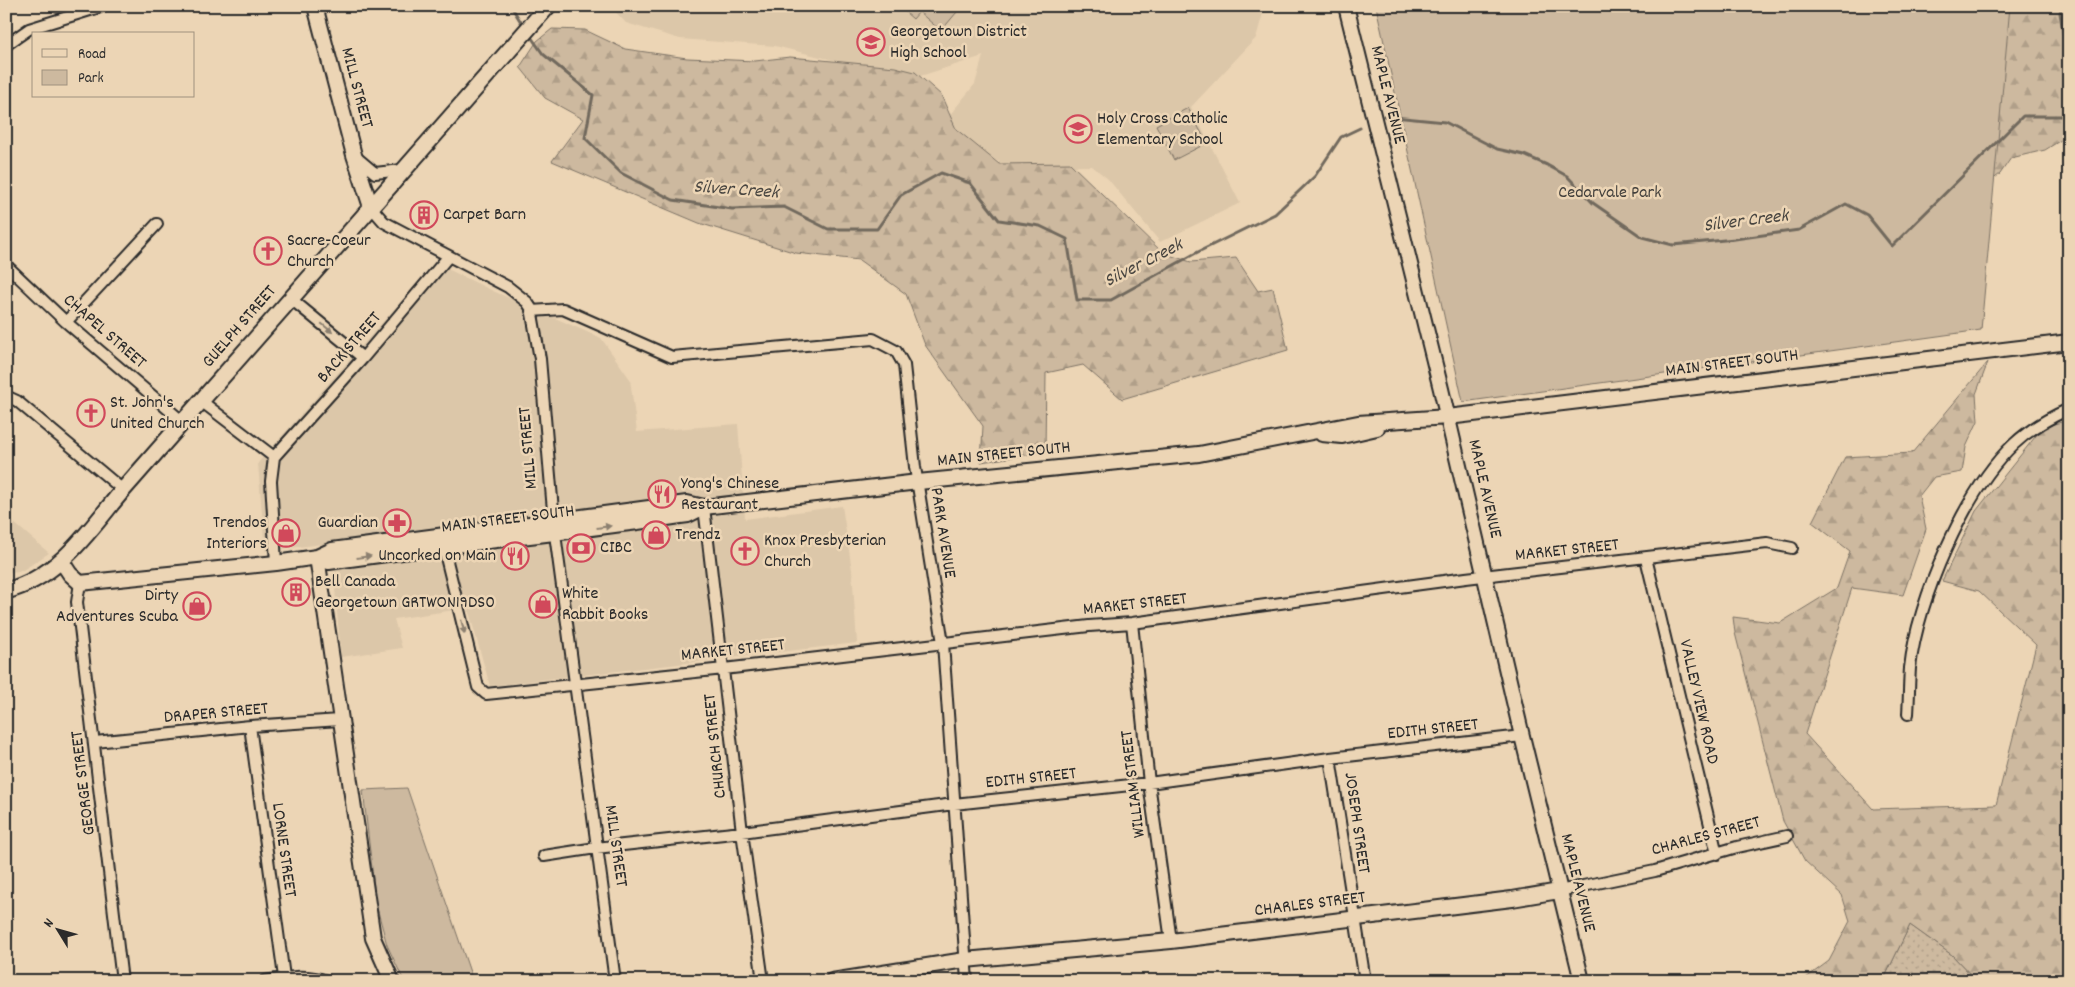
<svg xmlns="http://www.w3.org/2000/svg" width="2075" height="987" viewBox="0 0 2075 987" font-family="Dekko,sans-serif">
<style>
.built{fill:#dcc7a9}
.grass{fill:url(#grass-dots);stroke:#7c7265}
.forest{fill:url(#forest-firs);stroke:#7c7265}
.park{fill:#cdb99f;stroke:#7c7265}
.lines{fill:none;stroke-linecap:round;stroke-linejoin:round}
.stream{stroke:#71695d;stroke-width:3}
.street-casing{stroke:#2b2b2b;stroke-width:14}
.secondary-casing{stroke:#2b2b2b;stroke-width:18}
.primary-casing{stroke:#2b2b2b;stroke-width:19}
.street{stroke:#ecd5b5;stroke-width:10}
.secondary{stroke:#ecd5b5;stroke-width:14}
.primary{stroke:#ecd5b5;stroke-width:15}
.oneway{fill:#8c8070}
.labels{text-anchor:middle;dominant-baseline:central;stroke-width:5;stroke-linejoin:round;paint-order:stroke}
.poi-label{font-size:18px;fill:#2b2b2b;stroke:#ecd5b5;text-anchor:start}
.street-label{font-size:18px;fill:#2b2b2b;stroke:#ecd5b5}
.park-label{font-size:18px;fill:#43403c;stroke:#ecd5b5}
.water-label{font-size:19px;font-style:italic;fill:#484540;stroke:#ecd5b5}
</style>
<defs>
<pattern id="grass-dots" width="8" height="8" patternUnits="userSpaceOnUse" patternTransform="scale(1.25)"><rect width="8" height="8" fill="#cdb99f"/><path d="M2 2h.1M6 6h.1" fill="none" stroke="#b09f89" stroke-width="1.8" stroke-linecap="round"/></pattern>
<pattern id="forest-firs" width="22" height="20" patternUnits="userSpaceOnUse" patternTransform="scale(1.25)"><rect width="22" height="20" fill="#cdb99f"/><path d="M5 1l3.5 6h-7zM16 11l3.5 6h-7z" fill="#b09f89"/></pattern>
</defs>
<rect width="100%" height="100%" fill="#ecd5b5"/>
<filter id="ink" filterUnits="userSpaceOnUse"><feTurbulence type="fractalNoise" baseFrequency=".02" numOctaves="2"/><feDisplacementMap in="SourceGraphic" scale="10" xChannelSelector="R" yChannelSelector="G"/><feConvolveMatrix kernelMatrix="1 2 1 2 8 2 1 2 1" color-interpolation-filters="sRGB"/></filter>
<g filter="url(#ink)">
<path class="built" d="M610,6H1265L1256,38L1191,107L1240,203L1160,242L1108,179L1092,166L1009,167L958,141L948,117L975,84L983,56L911,79L775,46L680,39L626,23Z
M435,263L493,291L601,338L630,379L637,432L738,424L745,519L842,506L852,570L857,643L490,686L468,608L394,619L402,648L341,657L331,543L265,551L258,463Z
M6,516L49,553L23,570L6,573Z"/>
<path class="grass" d="M1910,925L1952,955L1977,981H1883Z"/>
<path class="forest" d="M1960,6H2069V135L2045,150L2011,158L2000,174L1968,199Z
M552,29L585,30L625,49L687,58L755,61L790,57L895,67L915,72L941,95L956,129L999,164L1070,163L1163,253L1191,262L1236,258L1258,291L1273,288L1288,350L1122,399L1083,365L1046,373L1045,452L981,462L983,426L925,345L906,294L859,260L796,253L699,223L552,161L583,119L545,98L520,67L537,41Z
M1988,362L1976,394L1978,421L1966,447L1962,472L1934,477L1919,496L1926,529L1903,595L1852,588L1805,734L1873,809L1996,805L2036,645L1979,591L1942,581L1976,511L2043,427L2069,420V981H1977L1952,955L1910,925L1883,981H1802L1829,961L1850,921L1842,895L1805,861L1783,821L1735,633L1733,617L1780,623L1837,588L1850,551L1812,522L1845,457L1912,453Z"/>
<path class="park" d="M898,6H962L941,31L919,12L913,19Z
M1376,6H2010L1981,330L1463,402Z
M1188,108L1207,143L1174,160L1156,125Z
M407,788L473,981H404L387,945L376,904L363,790Z"/>
<g class="lines">
<path class="stream" d="M511,6L524,27
M2062,6L2060,13L2069,69
M529,34L543,54L593,95L585,138L621,173L673,200L732,209L784,207L828,229H877L901,195L941,173L970,183L999,220L1040,226L1067,239L1077,300H1111L1196,253L1275,214L1315,176L1341,137L1360,128
M1384,116L1445,122L1497,149L1524,155L1547,165L1567,176L1593,203L1642,237L1673,245L1735,239L1799,230L1846,204L1867,215L1892,246L2023,116H2063L2069,112"/>
<g class="street-casing">
<path id="street" d="M6,45L29,29L103,6
M356,157L375,173L402,170
M371,207L384,222L508,287L527,302L531,308L540,359L555,534L615,981
M6,265L66,322L183,422
M290,298L363,358
M531,311L563,309L672,357L873,339L896,351L904,365L915,467L943,643L967,981
M66,322L157,224
M6,396L17,401L123,490
M201,401L274,457
M274,457L363,358L448,257
M274,457L271,481L276,563
M704,507L742,832L763,981
M442,541L478,687L486,694L724,669L1089,626L1132,623L1466,578L1767,543L1792,548
M1646,558L1717,854
M80,583L77,602L122,981
M1132,623L1149,783L1171,941
M1908,714C1909,699 1909,683 1910,668C1917,601 1965,490 2014,444C2030,429 2049,418 2069,409
M250,726L284,977
M95,742L250,726L340,720
M1330,758L1365,981
M544,856L596,848L742,832L954,804L1149,783L1330,758L1522,736
M1559,891L1655,871L1737,847L1787,836
M265,981C286,977 307,974 327,981"/>
</g>
<g class="secondary-casing">
<path id="secondary" d="M315,6L354,155L371,207
M1346,6L1441,389L1522,736L1582,981
M1322,434L1342,436L1377,428
M317,557L373,938L392,981
M317,557L329,562C449,545 569,532 688,515L704,507
M62,562L70,574L80,583L276,563L317,557L332,550L687,503L704,507L918,482L1199,454L1358,423L1448,417L2069,342
M832,981L965,960L1171,941L1512,899L1559,891"/>
</g>
<g class="primary-casing">
<path id="primary" d="M6,591C60,577 89,530 123,490L548,6"/>
</g>
<use href="#street" class="street"/>
<use href="#secondary" class="secondary"/>
<use href="#primary" class="primary"/>
</g>
<defs><path id="oneway-solid" d="M-6-.8H1V-3.2L6.5 0L1 3.2V.8H-6Z" transform="scale(1.25)"/></defs>
<g class="oneway">
<use href="#oneway-solid" transform="translate(327 328) rotate(40)"/>
<use href="#oneway-solid" transform="translate(604 527) rotate(-8)"/>
<use href="#oneway-solid" transform="translate(364 557) rotate(-8)"/>
<use href="#oneway-solid" transform="translate(463 627) rotate(76)"/>
</g>
</g>
<defs>
<g id="school-ring" transform="scale(1.4375)"><circle r="9.5" fill="#ecd5b5" stroke="#d1495b" stroke-width="1.5"/><path d="M0-5L7-2L0 1L-7-2ZM-4 1L0 2.5L4 1V4Q0 6-4 4Z" fill="#d1495b"/></g>
<g id="building-ring" transform="scale(1.4375)"><circle r="9.5" fill="#ecd5b5" stroke="#d1495b" stroke-width="1.5"/><path d="M-4-6H4V6H1V3H-1V6H-4ZM-2.5-4.3h1.7v1.8h-1.7ZM.8-4.3h1.7v1.8H.8ZM-2.5-1h1.7V.8h-1.7ZM.8-1h1.7V.8H.8Z" fill="#d1495b"/></g>
<g id="church-ring" transform="scale(1.4375)"><circle r="9.5" fill="#ecd5b5" stroke="#d1495b" stroke-width="1.5"/><path d="M-1.2-6h2.4v3.5h3.3v2.4h-3.3V6h-2.4V-.1h-3.3v-2.4h3.3Z" fill="#d1495b"/></g>
<g id="restaurant-ring" transform="scale(1.4375)"><circle r="9.5" fill="#ecd5b5" stroke="#d1495b" stroke-width="1.5"/><path d="M-5-6h1v4h1v-4h1v4h1v-4h1v5L-1.5 .5V6h-2V.5L-5-1ZM5-6V6H3V1.5H1.5Q1.5-4 5-6Z" fill="#d1495b"/></g>
<g id="pharmacy-ring" transform="scale(1.4375)"><circle r="9.5" fill="#ecd5b5" stroke="#d1495b" stroke-width="1.5"/><path d="M-2-6h4v4h4v4h-4v4h-4v-4h-4v-4h4Z" fill="#d1495b"/></g>
<g id="shop-ring" transform="scale(1.4375)"><circle r="9.5" fill="#ecd5b5" stroke="#d1495b" stroke-width="1.5"/><path d="M-5-2.5h2.3a2.7 3.5 0 0 1 5.4 0H5L5.5 6h-11ZM-1.5-2.5h3a1.5 2.3 0 0 0-3 0Z" fill="#d1495b"/></g>
<g id="bank-ring" transform="scale(1.4375)"><circle r="9.5" fill="#ecd5b5" stroke="#d1495b" stroke-width="1.5"/><path d="M-6-4H6V4H-6ZM0-2.3a2.3 2.3 0 1 0 0 4.6a2.3 2.3 0 1 0 0-4.6Z" fill="#d1495b"/></g>
</defs>
<g fill-rule="evenodd">
<use href="#school-ring" x="871" y="42"/>
<use href="#school-ring" x="1078" y="129"/>
<use href="#building-ring" x="424" y="215"/>
<use href="#church-ring" x="268" y="251"/>
<use href="#church-ring" x="91" y="413"/>
<use href="#restaurant-ring" x="662" y="494"/>
<use href="#pharmacy-ring" x="397" y="523"/>
<use href="#shop-ring" x="286" y="533"/>
<use href="#shop-ring" x="656" y="535"/>
<use href="#bank-ring" x="581" y="548"/>
<use href="#church-ring" x="745" y="551"/>
<use href="#restaurant-ring" x="515" y="556"/>
<use href="#building-ring" x="296" y="592"/>
<use href="#shop-ring" x="543" y="604"/>
<use href="#shop-ring" x="197" y="606"/>
</g>
<g class="labels">
<g class="poi-label">
<text x="890" y="32">Georgetown District<tspan x="890" dy="21">High School</tspan></text>
<text x="1097" y="119">Holy Cross Catholic<tspan x="1097" dy="21">Elementary School</tspan></text>
<text x="443" y="215">Carpet Barn</text>
<text x="287" y="241">Sacre-Coeur<tspan x="287" dy="21">Church</tspan></text>
<text x="110" y="403">St. John's<tspan x="110" dy="21">United Church</tspan></text>
<text x="681" y="484">Yong's Chinese<tspan x="681" dy="21">Restaurant</tspan></text>
<text x="267" y="523" text-anchor="end">Trendos<tspan x="267" dy="21">Interiors</tspan></text>
<text x="378" y="523" text-anchor="end">Guardian</text>
<text x="675" y="535">Trendz</text>
<text x="764" y="541">Knox Presbyterian<tspan x="764" dy="21">Church</tspan></text>
<text x="600" y="548">CIBC</text>
<text x="496" y="556" text-anchor="end">Uncorked on Main</text>
<text x="315" y="582">Bell Canada<tspan x="315" dy="21">Georgetown GRTWON19DS0</tspan></text>
<text x="562" y="594">White<tspan x="562" dy="21">Rabbit Books</tspan></text>
<text x="178" y="596" text-anchor="end">Dirty<tspan x="178" dy="21">Adventures Scuba</tspan></text>
</g>
<g class="street-label">
<text transform="translate(356 88) rotate(75)">MILL STREET</text>
<text transform="translate(1387 95) rotate(76)">MAPLE AVENUE</text>
<text transform="translate(240 327) rotate(-49)">GUELPH STREET</text>
<text transform="translate(104 332) rotate(41)">CHAPEL STREET</text>
<text transform="translate(350 348) rotate(-49)">BACK STREET</text>
<text transform="translate(1732 364) rotate(-7)">MAIN STREET SOUTH</text>
<text transform="translate(529 448) rotate(-95)">MILL STREET</text>
<text transform="translate(1004 455) rotate(-6)">MAIN STREET SOUTH</text>
<text transform="translate(1484 489) rotate(77)">MAPLE AVENUE</text>
<text transform="translate(508 520) rotate(-7)">MAIN STREET SOUTH</text>
<text transform="translate(942 533) rotate(81)">PARK AVENUE</text>
<text transform="translate(1567 551) rotate(-6)">MARKET STREET</text>
<text transform="translate(1135 605) rotate(-6)">MARKET STREET</text>
<text transform="translate(733 651) rotate(-6)">MARKET STREET</text>
<text transform="translate(1698 702) rotate(77)">VALLEY VIEW ROAD</text>
<text transform="translate(216 714) rotate(-5)">DRAPER STREET</text>
<text transform="translate(1433 730) rotate(-6)">EDITH STREET</text>
<text transform="translate(716 746) rotate(-96)">CHURCH STREET</text>
<text transform="translate(1031 779) rotate(-6)">EDITH STREET</text>
<text transform="translate(84 783) rotate(-97)">GEORGE STREET</text>
<text transform="translate(1134 784) rotate(-97)">WILLIAM STREET</text>
<text transform="translate(1356 823) rotate(82)">JOSEPH STREET</text>
<text transform="translate(1706 837) rotate(-15)">CHARLES STREET</text>
<text transform="translate(615 846) rotate(82)">MILL STREET</text>
<text transform="translate(283 850) rotate(82)">LORNE STREET</text>
<text transform="translate(1577 883) rotate(76)">MAPLE AVENUE</text>
<text transform="translate(1310 905) rotate(-7)">CHARLES STREET</text>
</g>
<g class="park-label">
<text x="1610" y="193">Cedarvale Park</text>
</g>
<g class="water-label">
<text transform="translate(736 191) rotate(4)">Silver Creek</text>
<text transform="translate(1746 222) rotate(-7)">Silver Creek</text>
<text transform="translate(1144 264) rotate(-27)">Silver Creek</text>
</g>
</g>
<rect width="2075" height="987" fill="none" stroke="#ecd5b5" stroke-width="25"/>
<rect x="12" y="12" width="2050" height="962" fill="none" stroke="#2b2b2b" stroke-width="2" filter="url(#ink)"/>
<rect x="32" y="32" width="162" height="65" fill="#ecd5b5" stroke="#9f917e"/>
<rect x="42" y="49" width="25" height="8" fill="#ecd5b5" stroke="#9f917e"/>
<text x="78" y="58" font-size="15" fill="#2b2b2b">Road</text>
<rect x="42" y="70" width="25" height="15" fill="#cdb99f" stroke="#9f917e"/>
<text x="78" y="82" font-size="15" fill="#2b2b2b">Park</text>
<g transform="translate(58 930) rotate(307)" stroke="#ecd5b5" stroke-width="4" paint-order="stroke">
<path d="M0-4L9 19L0 12L-9 19Z" fill="#2b2b2b"/>
<text y="-8" font-size="14" font-weight="bold" text-anchor="middle" fill="#2b2b2b">N</text>
</g>
</svg>
